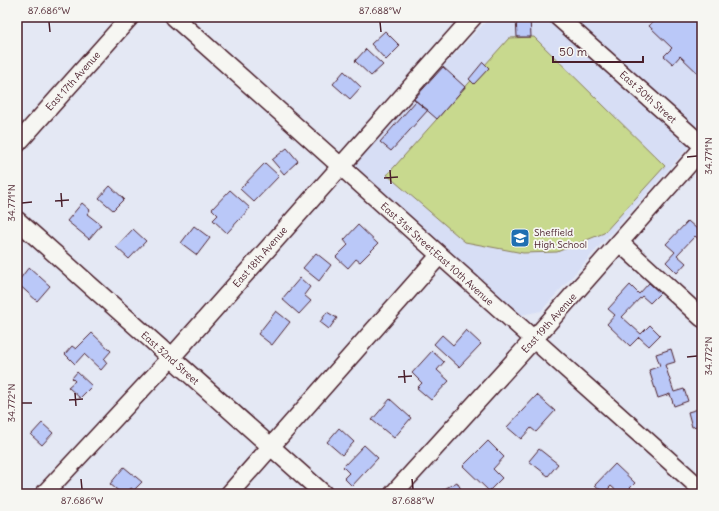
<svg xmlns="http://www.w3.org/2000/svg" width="719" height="511" viewBox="0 0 719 511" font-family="Delius,sans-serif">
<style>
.built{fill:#d7def5}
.green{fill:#c8d98e;stroke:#897c5c}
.building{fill:#bac8f8;stroke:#4a1f2b}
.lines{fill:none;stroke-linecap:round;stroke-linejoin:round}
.minor-casing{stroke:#4a1f2b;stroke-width:20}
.minor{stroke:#f6f6f2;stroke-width:17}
.ticks{fill:none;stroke:#4a1f2b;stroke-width:1.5}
.labels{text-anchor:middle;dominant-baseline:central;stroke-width:3.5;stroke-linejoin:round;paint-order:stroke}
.street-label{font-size:10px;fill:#4a1f2b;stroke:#f6f6f2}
.poi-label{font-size:10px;fill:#4a1f2b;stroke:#f6f6f2;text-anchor:start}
.neatline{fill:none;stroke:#4a1f2b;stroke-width:1.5}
.ticks-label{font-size:10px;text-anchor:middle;fill:#4a1f2b}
</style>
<rect width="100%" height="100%" fill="#e4e8f4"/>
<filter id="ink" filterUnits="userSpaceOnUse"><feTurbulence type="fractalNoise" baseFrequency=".025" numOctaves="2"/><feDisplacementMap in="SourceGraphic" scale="8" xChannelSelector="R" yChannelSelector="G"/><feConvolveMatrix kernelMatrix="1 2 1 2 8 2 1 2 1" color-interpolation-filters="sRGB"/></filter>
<g filter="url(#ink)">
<path class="built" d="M490,17H702V132L541,311L521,315L352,165Z"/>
<path class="green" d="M534,37L665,166L604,233L557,252L523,253L465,242L387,175L509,38Z"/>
<path class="building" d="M516,17H530L531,37H517Z
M657,17H702V77L680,56L673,64L664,56L672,48L649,26Z
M385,31L400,46L386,60L371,44Z
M366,49L383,65L371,76L355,61Z
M483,62L489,68L474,84L469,79Z
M443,67L465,87L437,119L414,99Z
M344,71L361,87L350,99L333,84Z
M416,101L428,110L391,151L380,142Z
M287,148L298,161L284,174L272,160Z
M265,163L279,176L254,202L240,189Z
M110,186L124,199L113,210L99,198Z
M230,190L250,208L227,233L213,220L218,215L212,209Z
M82,203L90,210L87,214L101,225L89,239L67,221Z
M688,221L697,229L702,223V242L695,236L677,255L686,263L677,273L666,262L675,252L666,244Z
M358,225L378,244L360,262L356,259L348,268L336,257L348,245L344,240Z
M194,226L210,238L197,255L181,243Z
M133,229L146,241L129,259L116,247Z
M316,253L331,265L319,281L303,268Z
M29,267L50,286L37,301L17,283Z
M300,278L310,287L304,295L311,301L299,314L282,299Z
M649,283L660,293L650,303L642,296L622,317L641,334L650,325L660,335L649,346L639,337L630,346L607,324L615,315L608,309L630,285L639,294Z
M276,311L290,322L272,345L258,334Z
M327,312L337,318L329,329L320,322Z
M466,330L481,344L459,367L434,344L442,335L453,345Z
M92,333L111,351L104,359L107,363L101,370L84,354L75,364L65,354L72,346L76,349Z
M671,349L675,362L665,365L674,392L684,389L688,401L674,406L670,394L658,398L649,370L660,366L656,354Z
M432,351L444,362L437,370L449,381L431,400L417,388L422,383L412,373Z
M77,372L92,386L80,398L68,387L75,381L72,378Z
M537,395L555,411L536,432L531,428L521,439L507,427Z
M390,399L411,418L394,438L372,420Z
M702,408V425L692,427L688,412Z
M42,423L53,433L42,445L31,435Z
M339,428L354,442L342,455L327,442Z
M488,441L504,457L493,469L502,478L489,491L463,466Z
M364,445L378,458L352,486L344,478L349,473L343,467Z
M539,449L558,464L548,476L529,461Z
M615,464L635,483L624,494H620L611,486L604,493L595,485Z
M124,467L142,482L134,490L131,488L125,494H122L110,484Z
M457,482L462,491L457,494H440L439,492Z"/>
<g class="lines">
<g class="minor-casing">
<path id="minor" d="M174,17L702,490
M558,17L702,145
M17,144L130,17
M17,220L324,494
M620,243L702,318
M44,494L170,359L473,17
M229,494L439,256
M393,494L533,340L702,149"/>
</g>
<use href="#minor" class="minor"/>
</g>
</g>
<path class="ticks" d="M49,22L50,32M380,22L381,32M687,157L697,156M390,170L391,184M384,178L398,177M61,193L62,207M55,201L69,200M22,203L32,202M687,357L697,356M404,370L405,383M398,377L412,376M75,393L76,406M69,400L83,399M22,403H32M81,479L82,489M412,479L413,489"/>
<defs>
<g id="school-square" transform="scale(1)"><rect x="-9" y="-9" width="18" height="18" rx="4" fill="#1f6fb2" stroke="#f6f6f2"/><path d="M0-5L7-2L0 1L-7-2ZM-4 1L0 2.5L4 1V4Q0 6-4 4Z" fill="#fff"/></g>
</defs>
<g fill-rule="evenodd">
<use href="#school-square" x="520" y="238"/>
</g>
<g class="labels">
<g class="street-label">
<text transform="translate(73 81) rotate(-48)">East 17th Avenue</text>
<text transform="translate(648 97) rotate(42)">East 30th Street</text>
<text transform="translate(437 254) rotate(42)">East 31st Street;East 10th Avenue</text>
<text transform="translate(260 257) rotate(-49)">East 18th Avenue</text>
<text transform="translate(549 323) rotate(-48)">East 19th Avenue</text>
<text transform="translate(170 358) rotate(42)">East 32nd Street</text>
</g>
<g class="poi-label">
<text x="534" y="232">Sheffield<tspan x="534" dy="12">High School</tspan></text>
</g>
</g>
<rect width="719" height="511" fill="none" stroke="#f6f6f2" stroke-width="44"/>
<path d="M553 56v6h90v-6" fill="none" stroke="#4a1f2b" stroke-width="2"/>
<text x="559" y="56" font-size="12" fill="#4a1f2b" stroke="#f6f6f2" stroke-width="3" paint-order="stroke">50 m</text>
<rect x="22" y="22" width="675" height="467" class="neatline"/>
<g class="ticks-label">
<text x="49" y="14">87.686°W</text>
<text x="380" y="14">87.688°W</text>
<text transform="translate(708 156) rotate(-90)" y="4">34.771°N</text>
<text transform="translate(11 203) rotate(-90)" y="4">34.771°N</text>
<text transform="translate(708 356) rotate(-90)" y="4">34.772°N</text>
<text transform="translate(11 403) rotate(-90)" y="4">34.772°N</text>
<text x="82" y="504">87.686°W</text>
<text x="413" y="504">87.688°W</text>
</g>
</svg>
